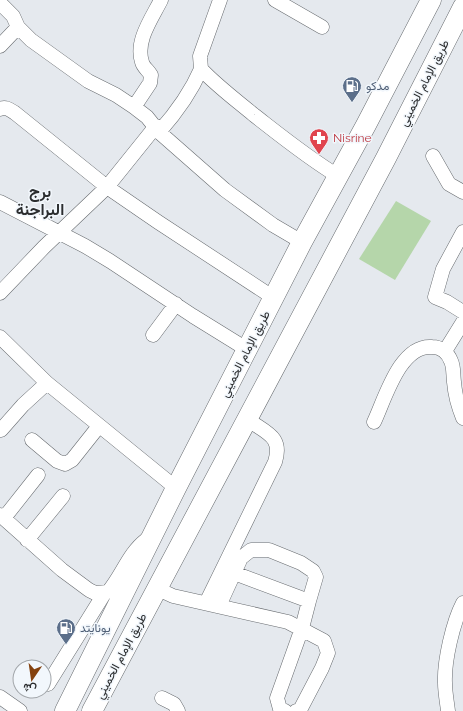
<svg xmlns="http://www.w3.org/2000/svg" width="463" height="711" viewBox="0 0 463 711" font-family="Raleway,Vazirmatn,sans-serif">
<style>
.pitch{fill:#b5d6aa}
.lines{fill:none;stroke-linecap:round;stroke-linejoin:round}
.minor-casing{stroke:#676b6f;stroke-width:15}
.highway-casing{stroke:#676b6f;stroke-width:21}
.minor{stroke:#fff;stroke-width:14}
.highway{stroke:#fff;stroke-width:20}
.labels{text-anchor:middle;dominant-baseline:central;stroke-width:3;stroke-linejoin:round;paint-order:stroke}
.street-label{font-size:12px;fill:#2b2d2f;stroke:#f2f7fc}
.service-label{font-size:12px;fill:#4e5e75;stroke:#f2f7fc;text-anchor:start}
.health-label{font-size:12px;fill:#be3a42;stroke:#f2f7fc;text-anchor:start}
.district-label{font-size:16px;font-weight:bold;fill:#2b2d2f;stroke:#f2f7fc}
</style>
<rect width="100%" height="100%" fill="#e5e9ee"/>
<path class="pitch" d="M396,201L431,221L395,280L359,259Z"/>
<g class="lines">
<g class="minor-casing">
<path id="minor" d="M220,0L200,56L201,69C217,86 236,100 254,115C281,136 308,158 338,176
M275,0L322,27
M0,3L13,16L18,27L31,40L88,81L116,95L134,107L147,117L159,132L225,190L273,225L302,242
M0,46L18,27
M134,107L150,83L151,75C148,70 143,67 142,62C135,41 152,18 161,0
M0,109C6,106 10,110 15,113L107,187L158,222L274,298
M159,132C176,113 191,92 201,69
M433,156L449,184L463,192
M0,202L85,246L110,261L193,316L248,350
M463,232L443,269L435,297L447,302L463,312
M0,293L44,247L107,187L156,126
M153,335L176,304
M0,337L47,383L176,488
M445,351L463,322
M374,422C385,399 400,344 432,347C441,347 448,353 451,361C454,367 453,375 454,382C455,394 458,406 463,418
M1,430L23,405L47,383
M32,440L57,461L65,464L72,460L99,426
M0,515L62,570L89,590L95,593L108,592C122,576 128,554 146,540
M4,518L38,475
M27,540L63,496
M234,573L309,601
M158,589L173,596L288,622L324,641L328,653L322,668L300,710L296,711
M206,603L275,462C283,436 266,433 247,419
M219,606L241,558L251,550H269L301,563L313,571L316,577L309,601L302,628L277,698L280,709L285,711
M48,684L104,594
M0,697L20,711
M162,698L174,704L178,711
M448,711C447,702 445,692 445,683C444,661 453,622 463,603"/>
</g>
<g class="highway-casing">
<path id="highway" d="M65,711L176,488L302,242L366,125L431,0
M92,711L386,158L463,7"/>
</g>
<use href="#minor" class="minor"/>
<use href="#highway" class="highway"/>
</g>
<defs>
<g id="fuel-pin" transform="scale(1)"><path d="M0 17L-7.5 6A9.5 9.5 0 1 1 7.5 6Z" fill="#5c6f8a" stroke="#f2f7fc"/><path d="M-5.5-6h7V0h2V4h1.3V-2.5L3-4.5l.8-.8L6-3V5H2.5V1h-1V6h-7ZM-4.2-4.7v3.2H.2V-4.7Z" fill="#fff"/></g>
<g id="pharmacy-pin" transform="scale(1)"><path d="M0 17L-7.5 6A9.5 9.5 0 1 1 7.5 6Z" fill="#e0444e" stroke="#f2f7fc"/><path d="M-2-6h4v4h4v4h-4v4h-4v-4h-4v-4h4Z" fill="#fff"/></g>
</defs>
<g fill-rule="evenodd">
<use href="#fuel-pin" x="352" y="86"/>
<use href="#pharmacy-pin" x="319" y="138"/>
<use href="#fuel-pin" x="66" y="628"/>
</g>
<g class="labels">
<g class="street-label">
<text transform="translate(424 83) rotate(-63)">طريق الإمام الخميني</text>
<text transform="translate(245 354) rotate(-63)">طريق الإمام الخميني</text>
<text transform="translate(121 656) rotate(-62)">طريق الإمام الخميني</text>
</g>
<g class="service-label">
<text x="366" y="86">مدكو</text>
<text x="80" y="628">يونايتد</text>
</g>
<g class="health-label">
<text x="333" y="138">Nisrine</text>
</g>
<g class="district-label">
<text x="40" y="191">برج<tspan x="40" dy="18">البراجنة</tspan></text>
</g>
</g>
<g transform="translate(32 679) rotate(193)"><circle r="19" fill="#f2f7fc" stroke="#a2a6aa"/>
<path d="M0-3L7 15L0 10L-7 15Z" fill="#84420f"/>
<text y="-6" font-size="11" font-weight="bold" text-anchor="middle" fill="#2b2d2f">ش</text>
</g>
</svg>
